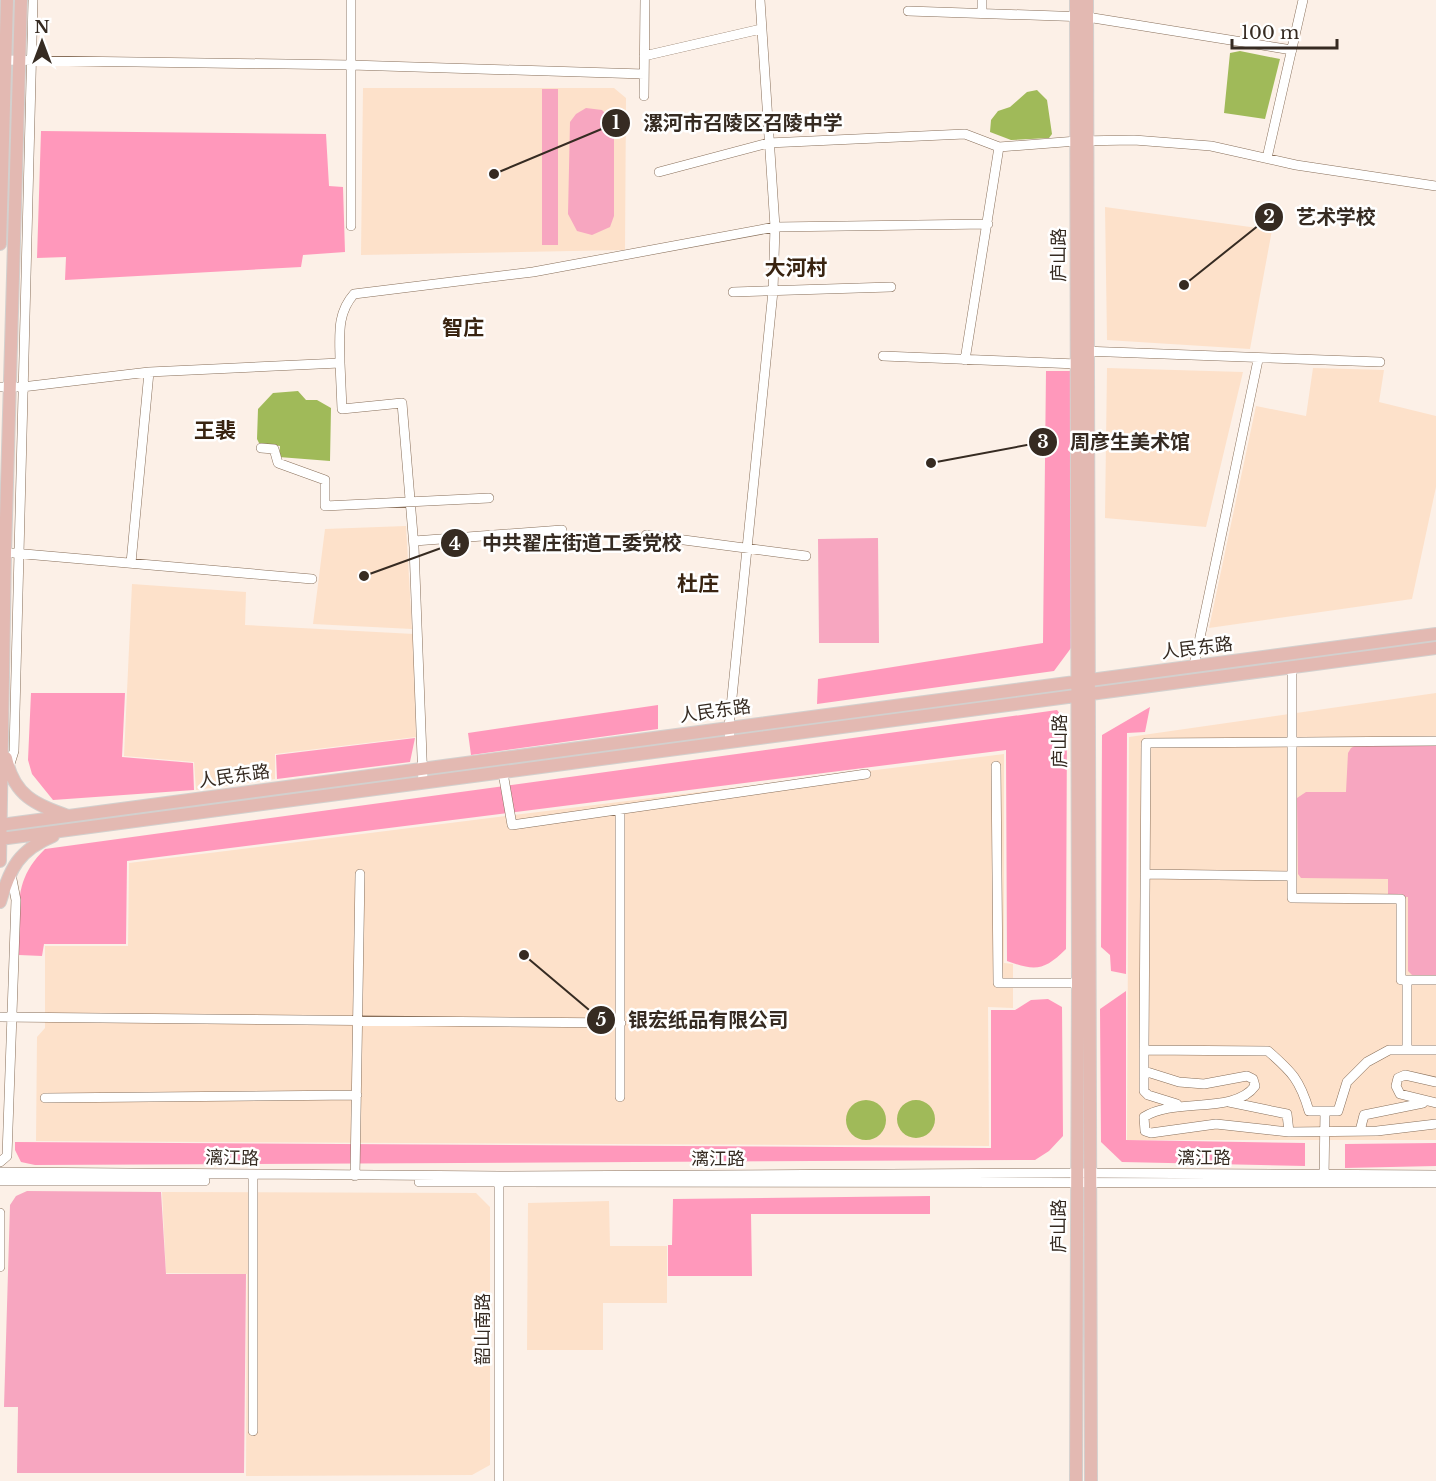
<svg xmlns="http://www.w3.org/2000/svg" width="1436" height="1481" viewBox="0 0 1436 1481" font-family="'Libre Baskerville','Noto Sans SC',serif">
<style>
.built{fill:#fde1ca}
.green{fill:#f7a6c0}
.forest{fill:#ff98bb}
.water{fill:#a0ba59}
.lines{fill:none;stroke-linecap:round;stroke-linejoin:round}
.minor-casing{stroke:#886f5a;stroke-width:10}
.major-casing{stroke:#d3d0ce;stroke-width:14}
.minor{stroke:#fff;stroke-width:9}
.major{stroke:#e3b9b2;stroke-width:12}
.labels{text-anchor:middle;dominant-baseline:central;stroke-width:5;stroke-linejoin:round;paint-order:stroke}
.street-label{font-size:18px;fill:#362b22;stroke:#fff}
.quarter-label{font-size:21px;font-weight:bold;fill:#392411;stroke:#fff}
.leader{fill:none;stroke:#362b22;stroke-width:2}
.callout-dot{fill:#362b22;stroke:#fff;stroke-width:2}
.mark-label{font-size:18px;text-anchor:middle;font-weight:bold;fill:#fff}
.callout-label{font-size:20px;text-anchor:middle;font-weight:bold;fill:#362b22;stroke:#fff;stroke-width:5;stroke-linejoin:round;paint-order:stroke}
</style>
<rect width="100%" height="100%" fill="#fcf0e7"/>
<path class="built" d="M363,88H614L626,98L625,250L361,255Z
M1105,207L1272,230L1250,349L1107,340Z
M1107,368L1243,372L1206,527L1105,518Z
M1313,368L1384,370L1379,402L1436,416V487L1412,599L1209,628L1256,406L1306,416Z
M406,526L412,629L313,624L325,529Z
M132,584L246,592L245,625L414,634L416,737L275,754V779L196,790L194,762L124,756Z
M1436,693V1140H1127L1129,737Z
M1004,754V963L1013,964V1008L988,1007L989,1146L36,1141L37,1037L45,1028V946H128L129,863Z
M162,1192L476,1193L490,1207V1465L472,1475L246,1476L247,1274L166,1273Z
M609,1201L610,1246H667V1303H603V1350H527L528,1203Z"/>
<path class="green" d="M542,89H558V245H542Z
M586,108L602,110L614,123V216L610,227L592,235L577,231L568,214L570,122L576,114Z
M878,538L879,643H819L818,539Z
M1356,745L1436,746V975H1412L1408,971V897L1388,896V879L1301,878L1298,874L1297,798L1306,792H1346L1348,753L1351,748Z
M27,1191L161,1192L166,1274H246L244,1473H17L18,1407H4L10,1205L16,1196Z"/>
<path class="forest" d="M41,131L326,134L329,186L343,187L345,252L303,255L301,267L65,280L66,257L37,258Z
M1046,371H1071V648L1054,671L817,704L818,679L1043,643Z
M31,693H125L122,757L193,763L194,790L53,800L32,774L28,760Z
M658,705V729L471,755L468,733Z
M1150,707L1145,732L1127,733L1126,974L1111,971L1110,955L1101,947L1102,735Z
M1057,710L1067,723L1066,949C1044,971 1035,971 1007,961L1006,750L127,861L126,944H44L42,956L19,955C20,911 11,882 45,849Z
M415,738L410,762L277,779L276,755Z
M1126,991V1140L1305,1143V1166L1122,1162L1101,1142L1100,1009Z
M1048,999L1062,1007L1063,1136L1049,1151L1035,1160L35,1165L21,1162L15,1150V1142L991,1148V1010H1015L1031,1000Z
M1436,1143V1166L1345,1168V1144Z
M930,1196V1214H751L752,1276H668V1245H672L673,1199Z"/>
<path class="water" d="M1240,51L1280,59L1265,119L1224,113L1230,53Z
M1037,90L1047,100L1052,134L1049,138L1011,140L990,132L991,120L998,111L1010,107L1027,92Z
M298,391L306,400H317L331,408L330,461L279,457L280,446L259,443L257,439L258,409L273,393Z
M897 1119a19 19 0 1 1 38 0a19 19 0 1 1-38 0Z
M846 1120a20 20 0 1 1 40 0a20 20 0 1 1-40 0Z"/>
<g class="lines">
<g class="minor-casing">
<path id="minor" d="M351,0V226
M908,11L1087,17L1292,50
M982,13V0
M644,56L761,29
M0,60L351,65L644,74
M644,96L645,0
M1267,158L1303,0
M659,172L768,143L965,134L999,147L1077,141L1134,140L1211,146L1296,165L1436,186
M733,292L891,287
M1083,351L1380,362
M883,356L1077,364
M965,360L999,147
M340,363C340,337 336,314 354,294L533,272L775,227L988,224
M0,387H22L149,372L340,363L342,409L402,403L414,547L423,783
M261,448L274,449L278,463L325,480V506L489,498
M646,535L806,556
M414,541L562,530
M13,553L312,579
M131,563L149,372
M1194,666L1258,360
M1292,667V898L1401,899V980H1407
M1436,741L1146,743L1144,1050L1268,1051C1292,1072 1300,1080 1309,1111H1338L1347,1082L1367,1062L1389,1050H1436
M730,742L729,727L773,291L775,227L760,0
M996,766L998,983H1078
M9,767L14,751L33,0
M503,773L512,825L866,774
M1145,874L1292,876
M0,1017L621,1023
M1144,1050V1091L1148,1095L1177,1104
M1407,1050V980H1436
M1144,1071L1179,1082L1204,1084L1247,1076L1253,1079L1255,1086C1234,1115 1174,1097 1144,1117L1145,1131L1151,1133L1216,1124L1289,1132L1377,1131L1436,1124
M1436,1082L1405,1075L1398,1078L1396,1086L1400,1094L1436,1103
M620,1097V810
M45,1098L357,1095
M1229,1102L1287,1114L1289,1132
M1360,1131L1364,1115L1423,1103
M0,1162L7,1156L16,900L11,874
M0,1172L499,1176L1078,1173L1436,1175
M253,1175V1431
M355,1176L360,874
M1324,1179L1325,1112
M0,1181H205
M419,1182L1436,1183
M0,1213V1267
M499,1481V1179"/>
</g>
<g class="major-casing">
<path id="major" d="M1087,0L1091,1481
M0,244L7,0
M6,758C14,796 35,804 68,816
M0,825L1436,634
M0,839L1436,648
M0,861L5,553L21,0
M0,902C10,868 19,850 53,836
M1076,1481L1078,983L1076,0"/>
</g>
<use href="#minor" class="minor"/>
<use href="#major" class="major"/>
</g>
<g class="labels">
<g class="street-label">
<text transform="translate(1059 255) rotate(-90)">庐山路</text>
<text transform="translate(1197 648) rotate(-7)">人民东路</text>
<text transform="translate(715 711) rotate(-8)">人民东路</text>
<text transform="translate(1060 741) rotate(-90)">庐山路</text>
<text transform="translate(234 776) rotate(-8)">人民东路</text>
<text transform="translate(232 1158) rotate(1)">漓江路</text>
<text x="1204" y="1158">漓江路</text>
<text x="718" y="1159">漓江路</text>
<text transform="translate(1059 1226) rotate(-90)">庐山路</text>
<text transform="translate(483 1329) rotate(-90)">韶山南路</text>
</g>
<g class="quarter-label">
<text x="796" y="268">大河村</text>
<text x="463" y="328">智庄</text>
<text x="215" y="431">王裴</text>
<text x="698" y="584">杜庄</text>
</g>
</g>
<path class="leader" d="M494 174L616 123M1184 285L1269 217M931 463L1043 442M364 576L455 543M524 955L601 1020"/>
<g class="callout-dot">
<circle cx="494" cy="174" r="6"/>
<circle cx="1184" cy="285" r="6"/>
<circle cx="931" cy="463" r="6"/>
<circle cx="364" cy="576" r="6"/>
<circle cx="524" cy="955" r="6"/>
<circle cx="616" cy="123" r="15"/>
<circle cx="1269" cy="217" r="15"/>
<circle cx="1043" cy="442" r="15"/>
<circle cx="455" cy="543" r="15"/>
<circle cx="601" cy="1020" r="15"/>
</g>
<g class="mark-label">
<text x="616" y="129">1</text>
<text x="1269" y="223">2</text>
<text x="1043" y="448">3</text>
<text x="455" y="550">4</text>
<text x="601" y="1026">5</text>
</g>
<g class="callout-label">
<text x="743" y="130">漯河市召陵区召陵中学</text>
<text x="1336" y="224">艺术学校</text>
<text x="1130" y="449">周彦生美术馆</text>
<text x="582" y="550">中共翟庄街道工委党校</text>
<text x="708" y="1027">银宏纸品有限公司</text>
</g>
<g transform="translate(42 42)" stroke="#ffffff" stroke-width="4.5" paint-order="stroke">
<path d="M0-4.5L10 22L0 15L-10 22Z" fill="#362b22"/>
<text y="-9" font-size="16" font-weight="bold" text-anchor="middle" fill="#362b22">N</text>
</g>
<path d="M1232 39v9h105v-9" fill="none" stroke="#362b22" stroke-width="3"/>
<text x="1241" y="39" font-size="18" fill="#362b22" stroke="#ffffff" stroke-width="4.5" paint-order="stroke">100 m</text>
</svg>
